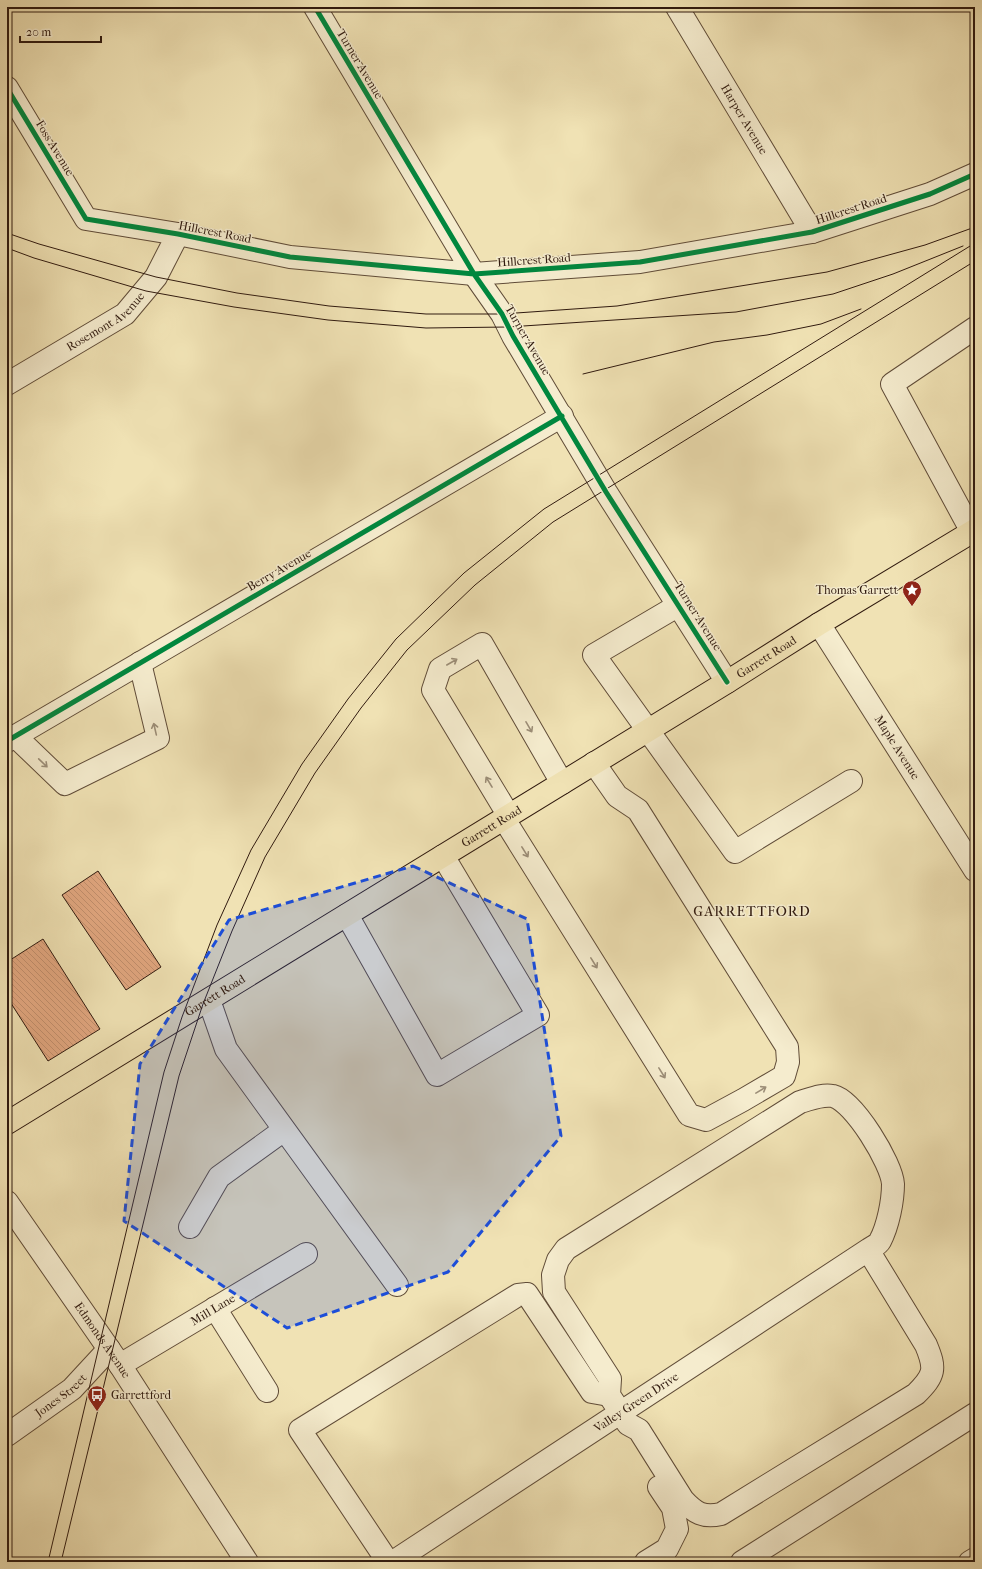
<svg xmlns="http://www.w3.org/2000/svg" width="982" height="1569" viewBox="0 0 982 1569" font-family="'IM FELL French Canon',serif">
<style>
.building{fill:url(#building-back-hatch);stroke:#301a0f}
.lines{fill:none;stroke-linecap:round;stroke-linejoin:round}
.minor-casing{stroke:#604c38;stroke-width:24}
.major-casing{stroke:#301a0f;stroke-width:24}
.minor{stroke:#f5ecce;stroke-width:22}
.major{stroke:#f0e2b4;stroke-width:22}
.tram{stroke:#301a0f;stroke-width:1}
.cycleway-casing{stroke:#f5ecce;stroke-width:8}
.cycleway{stroke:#00873e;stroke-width:5}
.oneway{stroke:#9c8e78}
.marked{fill:#1d4ed8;fill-opacity:0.2;stroke:#1d4ed8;stroke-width:3;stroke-dasharray:8 5;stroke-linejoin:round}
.labels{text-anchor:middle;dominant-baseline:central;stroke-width:3;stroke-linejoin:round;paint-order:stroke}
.street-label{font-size:12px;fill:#301a0f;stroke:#f5ecce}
.poi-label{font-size:12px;fill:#301a0f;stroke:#f5ecce;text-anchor:end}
.quarter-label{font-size:14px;letter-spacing:1px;fill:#301a0f;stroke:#f5ecce}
</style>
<defs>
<pattern id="building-back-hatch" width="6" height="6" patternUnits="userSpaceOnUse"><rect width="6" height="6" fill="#e2a780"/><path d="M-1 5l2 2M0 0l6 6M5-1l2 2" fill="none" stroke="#c28f6d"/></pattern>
</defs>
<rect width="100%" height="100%" fill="#f0e2b4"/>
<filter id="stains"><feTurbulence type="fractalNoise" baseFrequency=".005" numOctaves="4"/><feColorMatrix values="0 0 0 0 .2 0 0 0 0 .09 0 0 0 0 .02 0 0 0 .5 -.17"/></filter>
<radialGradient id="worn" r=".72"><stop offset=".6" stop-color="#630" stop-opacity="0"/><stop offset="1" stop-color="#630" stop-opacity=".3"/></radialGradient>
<path class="building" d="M98,871L161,967L126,990L62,895Z
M43,939L100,1029L48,1061L7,997V962Z"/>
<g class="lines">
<g class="minor-casing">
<g id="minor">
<path d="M315,7L474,274L502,314L513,336L606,492L727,682"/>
<path id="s1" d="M677,7L812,232"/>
<path d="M7,88L86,219L178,234L290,257L474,274L640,262L812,232L930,194L975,174"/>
<path id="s2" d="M7,384L125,314L156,277L178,234"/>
<path d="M972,532L892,384L975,328"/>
<path d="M679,605L594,655L735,852L851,781"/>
<path id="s3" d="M819,624L975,870"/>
<path d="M15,736L65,784L158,738L140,663"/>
<path d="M7,741L562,416"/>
<path d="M509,816L433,690L440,669L482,644L562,783"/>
<path d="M504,819L689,1115L706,1120L743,1100L784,1076L788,1062L787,1047L638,810L617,796L594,763"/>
<path d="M347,915L437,1075L538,1015L443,856"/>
<path d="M209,1000L226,1049L397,1285"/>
<path id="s4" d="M7,1202L120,1365L247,1562"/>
<path d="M190,1227L219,1177L284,1130"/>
<path d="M215,1308L267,1391"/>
<path id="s5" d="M120,1365L306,1254"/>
<path id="s6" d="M7,1435L72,1389L109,1349"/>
<path d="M388,1562L300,1430L518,1295L527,1294L592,1392L609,1395"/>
<path id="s7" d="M393,1562L868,1250C872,1247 878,1245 880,1241C888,1226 893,1201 893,1184C892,1164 854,1101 833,1096C821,1094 811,1099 800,1102L566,1249L558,1260L553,1275L554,1292L610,1379L609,1395L628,1424L639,1430L683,1500C695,1513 703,1518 721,1514L916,1394C935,1375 936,1369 926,1345L868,1250"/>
<path d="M646,1562L667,1549L677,1529L673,1508L659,1487"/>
<path d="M742,1562L975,1414"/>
<path d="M970,1562L975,1559"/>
</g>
</g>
<g class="major-casing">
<g id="major">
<path id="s8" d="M7,1123L727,682L819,624L975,530"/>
</g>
</g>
<use href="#minor" class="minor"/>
<use href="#major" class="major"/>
<path class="tram" d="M7,233L39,244L156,277L237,293L329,306L426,314H502L617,306L827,272L925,245L975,227
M7,248L34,258L146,291L234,307L328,320L426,328L508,327L736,312L833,294L893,274L963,246
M583,374L714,342L767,335L821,324L861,309
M48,1562L164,1072L182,1017L217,925L251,850L302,764L348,699L396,639L464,573L544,509L975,243
M61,1562L179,1076L203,1004L232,931L265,857L315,773L361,708L407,650L475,585L553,522L975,261"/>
<g class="cycleway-casing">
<path id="cycleway" d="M315,7L474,274L502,314L513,336L606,492L727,682
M7,88L86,219L178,234L290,257L474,274L640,262L812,232L930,194L975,174
M7,741L562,416"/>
</g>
<use href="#cycleway" class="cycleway"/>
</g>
<defs><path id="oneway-shaft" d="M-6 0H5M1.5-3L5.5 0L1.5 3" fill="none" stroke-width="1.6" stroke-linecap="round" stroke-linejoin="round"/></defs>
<g class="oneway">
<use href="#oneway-shaft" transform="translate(452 662) rotate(-30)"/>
<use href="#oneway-shaft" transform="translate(529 727) rotate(60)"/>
<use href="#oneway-shaft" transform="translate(155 729) rotate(-103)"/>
<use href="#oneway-shaft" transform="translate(43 763) rotate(44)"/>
<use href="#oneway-shaft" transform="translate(489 782) rotate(-121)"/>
<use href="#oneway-shaft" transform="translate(525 852) rotate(58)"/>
<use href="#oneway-shaft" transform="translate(594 963) rotate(58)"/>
<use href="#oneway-shaft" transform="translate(662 1073) rotate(58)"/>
<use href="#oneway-shaft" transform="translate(761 1090) rotate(-31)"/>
</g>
<path class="marked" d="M413,866L527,919L561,1136L448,1272L287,1328L124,1221L140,1064L229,920Z"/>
<defs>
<g id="sight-pin" transform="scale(1)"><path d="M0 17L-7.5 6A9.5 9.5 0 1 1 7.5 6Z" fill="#8f2418" stroke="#f5ecce"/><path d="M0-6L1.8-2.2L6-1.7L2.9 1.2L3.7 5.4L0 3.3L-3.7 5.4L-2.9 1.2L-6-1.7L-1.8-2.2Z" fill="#fff"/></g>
<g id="bus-pin" transform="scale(1)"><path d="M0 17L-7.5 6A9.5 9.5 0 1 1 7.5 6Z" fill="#8f2418" stroke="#f5ecce"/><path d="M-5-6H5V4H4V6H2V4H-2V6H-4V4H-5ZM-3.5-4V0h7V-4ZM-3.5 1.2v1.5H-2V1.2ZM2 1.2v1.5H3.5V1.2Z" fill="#fff"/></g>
</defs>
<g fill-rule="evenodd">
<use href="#sight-pin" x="912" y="590"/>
<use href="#bus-pin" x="97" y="1395"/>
</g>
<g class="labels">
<g class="street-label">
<text transform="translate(360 64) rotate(59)">Turner Avenue</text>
<text stroke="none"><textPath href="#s1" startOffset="131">Harper Avenue</textPath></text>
<text transform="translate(55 148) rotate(59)">Foss Avenue</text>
<text transform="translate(851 209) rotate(-18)">Hillcrest Road</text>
<text transform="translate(215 232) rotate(11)">Hillcrest Road</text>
<text transform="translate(534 260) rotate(-4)">Hillcrest Road</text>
<text stroke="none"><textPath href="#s2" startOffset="117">Rosemont Avenue</textPath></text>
<text transform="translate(528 340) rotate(60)">Turner Avenue</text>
<text transform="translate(279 570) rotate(-30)">Berry Avenue</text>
<text transform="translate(698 616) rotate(58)">Turner Avenue</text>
<text stroke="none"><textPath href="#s8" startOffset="891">Garrett Road</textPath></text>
<text stroke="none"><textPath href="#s3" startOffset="146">Maple Avenue</textPath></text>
<text stroke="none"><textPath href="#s8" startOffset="568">Garrett Road</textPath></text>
<text stroke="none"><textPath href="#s8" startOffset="244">Garrett Road</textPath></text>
<text stroke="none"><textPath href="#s5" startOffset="108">Mill Lane</textPath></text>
<text stroke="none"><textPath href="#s4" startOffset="168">Edmonds Avenue</textPath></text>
<text stroke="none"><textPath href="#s6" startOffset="67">Jones Street</textPath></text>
<text stroke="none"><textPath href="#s7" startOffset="291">Valley Green Drive</textPath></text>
</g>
<g class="poi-label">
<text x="898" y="590">Thomas Garrett</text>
<text x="111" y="1395" text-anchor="start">Garrettford</text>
</g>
<g class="quarter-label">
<text x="752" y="911">GARRETTFORD</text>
</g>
</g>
<rect width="982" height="1569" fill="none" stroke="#f0e2b4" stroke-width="24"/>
<rect x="8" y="8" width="966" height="1553" fill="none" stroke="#301a0f" stroke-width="2"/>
<rect x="12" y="12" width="958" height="1545" fill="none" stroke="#301a0f"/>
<path d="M20 36v6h81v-6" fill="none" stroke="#301a0f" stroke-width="2"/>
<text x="26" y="36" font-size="12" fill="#301a0f" stroke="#f5ecce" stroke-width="3" paint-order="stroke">20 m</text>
<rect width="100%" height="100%" filter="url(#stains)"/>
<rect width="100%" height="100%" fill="url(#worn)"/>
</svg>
